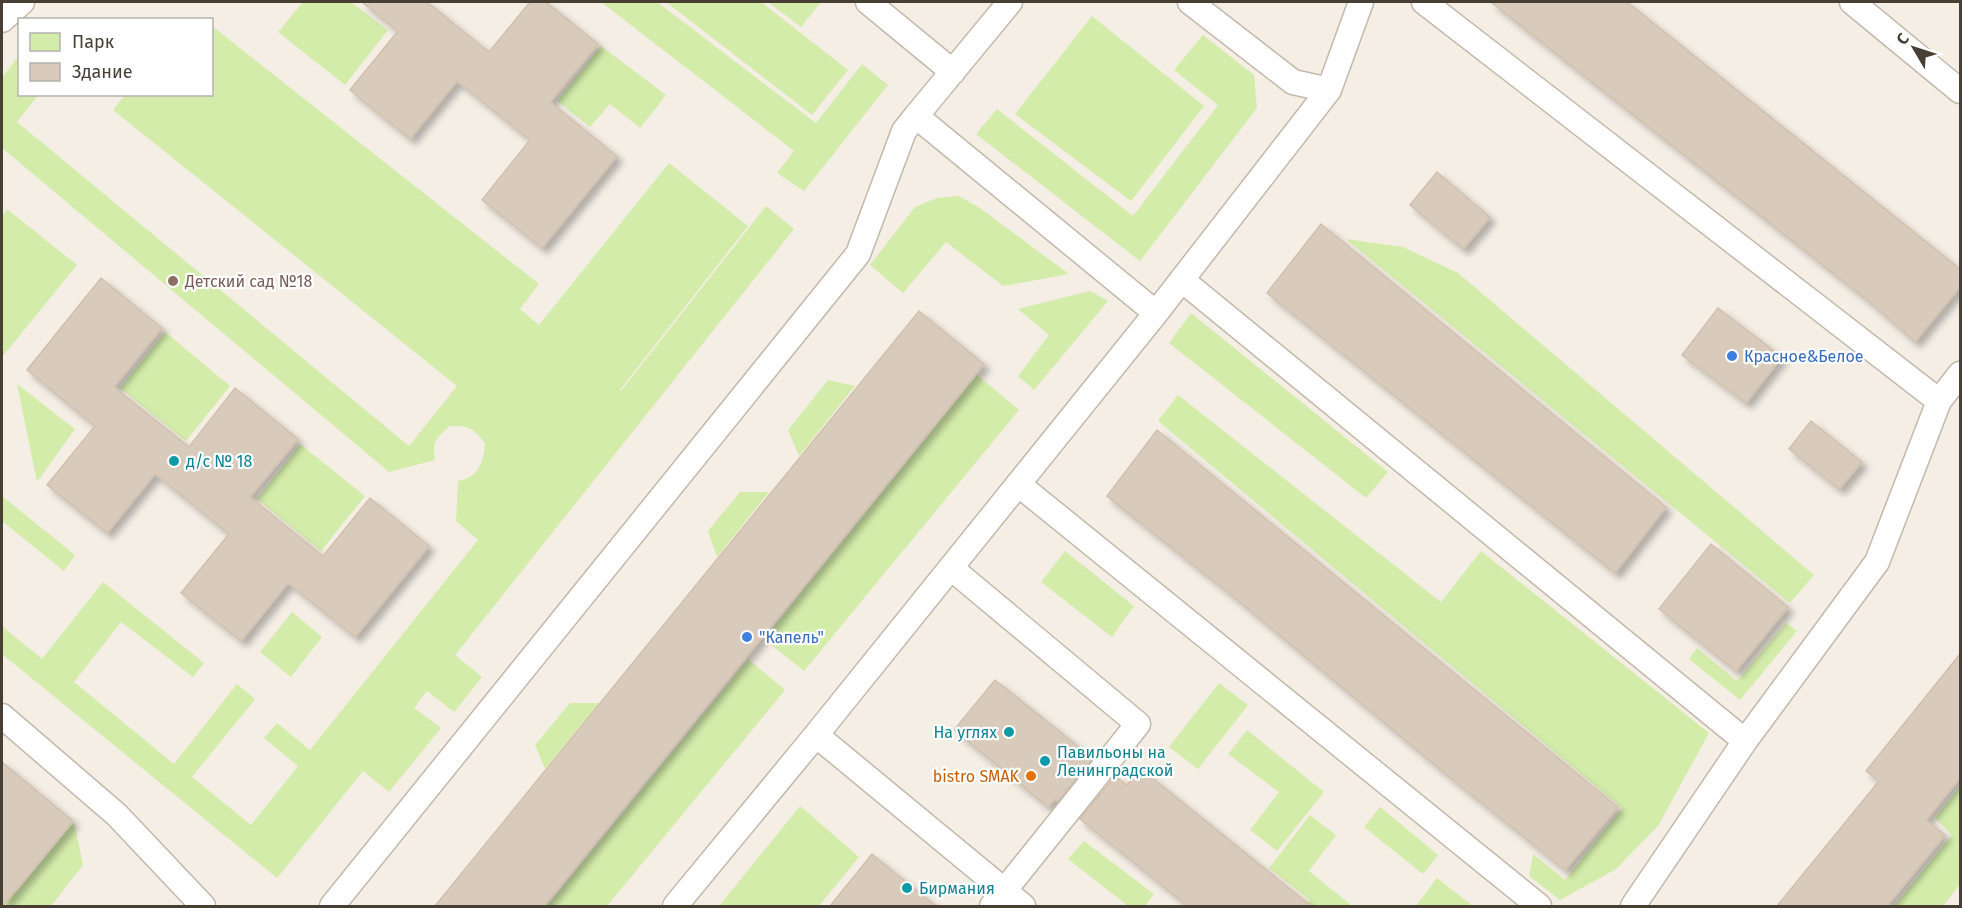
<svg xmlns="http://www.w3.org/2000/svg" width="1962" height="908" viewBox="0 0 1962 908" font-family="'Fira Sans',sans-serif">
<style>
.green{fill:#d4ecaa}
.building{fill:#d9cbbc;stroke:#d2c0ac;stroke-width:1.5;filter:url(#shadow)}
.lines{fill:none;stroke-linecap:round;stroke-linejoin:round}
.service-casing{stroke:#c3b8aa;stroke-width:27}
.service{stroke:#fff;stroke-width:24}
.education-dot{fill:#8d6e63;stroke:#fff;stroke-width:2}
.shop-dot{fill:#3f7fe0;stroke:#fff;stroke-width:2}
.culture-dot{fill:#0f9aa8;stroke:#fff;stroke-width:2}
.food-dot{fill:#e8710a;stroke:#fff;stroke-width:2}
.labels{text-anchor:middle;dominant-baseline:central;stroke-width:4.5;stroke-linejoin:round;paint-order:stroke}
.education-label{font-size:16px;fill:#785e54;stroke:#fff;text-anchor:start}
.shop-label{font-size:16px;fill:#366cbe;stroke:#fff;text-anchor:start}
.culture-label{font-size:16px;fill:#0d838f;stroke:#fff;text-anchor:start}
.food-label{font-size:16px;fill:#c56008;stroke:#fff;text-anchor:end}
</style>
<defs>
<filter id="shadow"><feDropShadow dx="5.5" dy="5.5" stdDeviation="3" flood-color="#0004"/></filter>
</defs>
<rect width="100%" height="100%" fill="#f4eee5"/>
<path class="green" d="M303,2H351L388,30L345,85L278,32Z
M601,2H657L816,123L862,64L888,85L804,191L777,173L794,151Z
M666,2H761L848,70L812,115Z
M768,2H821L801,27Z
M1092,16L1204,106L1131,201L1015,114Z
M212,26L539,284L520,309L539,325L669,163L748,226L620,390L621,391L766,206L794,229L455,655L482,677L454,712L427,691L414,708L441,728L389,792L363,771L277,878L2,654V626L42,659L103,582L204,663L193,677L121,622L74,682L174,764L237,684L255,699L192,777L251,825L298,766L264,738L277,723L310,750L478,540L456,521L458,481C478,478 484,462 485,443C473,428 470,426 450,426C436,438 432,441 435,460L389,472L2,148V78L19,55L20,94L38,95L17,122L409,446L457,386L113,110L125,95L212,94Z
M1203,35L1254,75L1257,108L1140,261L976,134L997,109L1133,216L1218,105L1174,70Z
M601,46L666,95L640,128L610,104L590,127L557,101Z
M959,196L980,208L1069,274L1003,286L946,242L903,293L870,265L915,207L937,198Z
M7,209L77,265L2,357V216Z
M1346,239L1403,247L1458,273L1814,575L1790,603Z
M1090,291L1108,301L1034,390L1018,376L1049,335L1018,309Z
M1191,313L1388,472L1366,498L1169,343Z
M165,332L230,386L186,441L120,388Z
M977,375L1019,410L804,671L764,639Z
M828,380L855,386L799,456L788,430Z
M17,384L75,429L37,482Z
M1178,395L1441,602L1481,551L1709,733L1658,826L1616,869L1560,900L1529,876L1533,854L1565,880L1622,808L1158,421Z
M300,444L365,496L321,551L257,499Z
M740,492H769L717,557L708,531Z
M2,496L75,555L64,571L2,521Z
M1065,551L1134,606L1112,637L1041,582Z
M292,612L322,637L291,677L260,652Z
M1786,623L1797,631L1740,700L1689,659L1697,648L1737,681Z
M748,659L785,690L607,906H547Z
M1219,683L1248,705L1198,769L1169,747Z
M570,703H599L545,769L535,745Z
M1247,730L1324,792L1277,851L1250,830L1279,792L1228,754Z
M1960,786V884L1943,906H1894L1952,835L1935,818Z
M800,806L859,857L819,906H719Z
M1380,807L1438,855L1423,874L1364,827Z
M1310,815L1336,835L1309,871L1352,906H1305L1310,900L1269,868Z
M74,822L83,865L51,906H2V879L17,891Z
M1084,841L1154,894L1145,906H1128L1068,859Z
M1437,878L1473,906H1416Z"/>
<path class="building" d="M362,2H427L489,52L530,2H546L598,44L550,102L617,156L542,248L482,200L530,140L457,81L410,139L350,90L398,31Z
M1491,2H1627L1960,269V287L1915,342L1872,304Z
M1437,172L1490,217L1463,249L1410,205Z
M1321,224L1666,507L1615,573L1267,293Z
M101,278L162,328L114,387L189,447L235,388L298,439L250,497L323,556L370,498L429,546L355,637L288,583L241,641L181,593L229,534L155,474L107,533L47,485L95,426L27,370Z
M1718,308L1782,357L1746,403L1682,355Z
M919,311L984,364L544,906H435Z
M1811,421L1862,462L1839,489L1789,449Z
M1157,430L1618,807L1565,870L1442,771L1240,602L1107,496Z
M1711,544L1788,607L1736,671L1659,609Z
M1960,654V778L1926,820L1945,835L1887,906H1777L1879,781L1866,771Z
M995,680L1093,758L1058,801L1055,799L1048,807L954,730Z
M2,762L73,821L3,906H2Z
M1140,768L1311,906H1188L1080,819L1115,776L1127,785Z
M872,854L895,873L936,906H830Z"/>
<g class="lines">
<g class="service-casing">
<path id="service" d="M868,2L953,72
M1190,2L1293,82L1329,90
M1424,2L1939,401
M1852,2L1960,91
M2,20L22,2
M916,116L1010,2
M1182,280L1745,741
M1018,484L1539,906
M951,568L1138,724L992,906
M2,716L117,815L203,906
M816,735L1023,906
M332,906L858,254L904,131L916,116L1156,313
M675,906L816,735L1156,313L1329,90L1361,2
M1633,906L1745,741L1877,562L1939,401L1960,374"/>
</g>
<use href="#service" class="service"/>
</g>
<circle class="education-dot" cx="173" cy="281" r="6"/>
<g class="shop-dot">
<circle cx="1732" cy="356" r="6"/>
<circle cx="747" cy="637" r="6"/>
</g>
<g class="culture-dot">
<circle cx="174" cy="461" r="6"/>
<circle cx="1009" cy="732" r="6"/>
<circle cx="1045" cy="761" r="6"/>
<circle cx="907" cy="888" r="6"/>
</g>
<circle class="food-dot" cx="1031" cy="776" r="6"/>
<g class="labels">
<g class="education-label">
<text x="185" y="281">Детский сад №18</text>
</g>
<g class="shop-label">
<text x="1744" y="356">Красное&amp;Белое</text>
<text x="759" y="637">"Капель"</text>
</g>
<g class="culture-label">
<text x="186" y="461">д/с № 18</text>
<text x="997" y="732" text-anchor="end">На углях</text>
<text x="1057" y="752">Павильоны на<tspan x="1057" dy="18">Ленинградской</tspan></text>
<text x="919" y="888">Бирмания</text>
</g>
<g class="food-label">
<text x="1019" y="776">bistro SMAK</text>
</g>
</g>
<rect width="1962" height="908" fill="none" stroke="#473e34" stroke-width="6"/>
<rect x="18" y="18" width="195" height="78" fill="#ffffff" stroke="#b5b2ae" stroke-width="1.5"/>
<rect x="30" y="33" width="30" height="18" fill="#d4ecaa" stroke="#b5b2ae" stroke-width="1.5"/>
<text x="72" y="48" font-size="18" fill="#473e34">Парк</text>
<rect x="30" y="63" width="30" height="18" fill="#d9cbbc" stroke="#b5b2ae" stroke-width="1.5"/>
<text x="72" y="78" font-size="18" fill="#473e34">Здание</text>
<g transform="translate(1914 48) rotate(309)" stroke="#ffffff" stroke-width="4.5" paint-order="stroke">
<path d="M0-4.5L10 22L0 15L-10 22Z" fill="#473e34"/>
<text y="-9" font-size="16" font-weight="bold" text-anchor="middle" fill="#473e34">С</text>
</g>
</svg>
